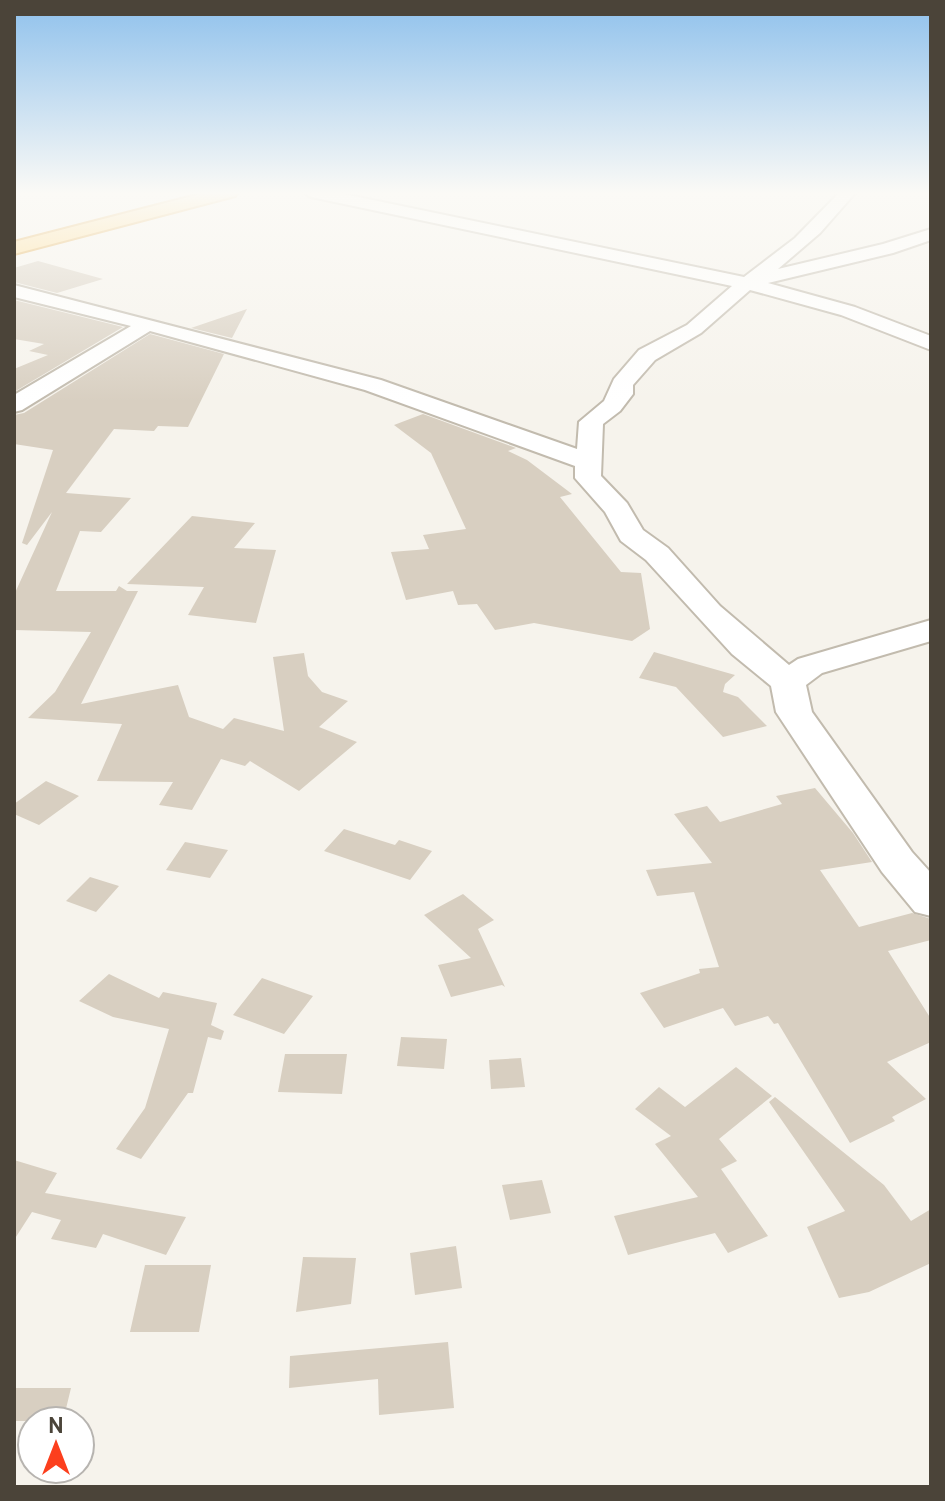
<svg xmlns="http://www.w3.org/2000/svg" width="945" height="1501" viewBox="0 0 945 1501" font-family="Overpass,sans-serif">
<style>
.building{fill:#d8cfc1}
.lines{fill:none;stroke-linecap:round;stroke-linejoin:round}
.minor-casing{stroke:#c2bbae;stroke-width:4}
.trunk-casing{stroke:#e0a43c;stroke-width:4}
.minor{fill:#fff;fill-rule:evenodd}
.trunk{fill:#ffd985;fill-rule:evenodd}
</style>
<rect width="100%" height="100%" fill="#f6f3ec"/>
<path class="building" d="M38,261L103,279L57,293L14,282V268Z
M14,300L123,327L14,392V369L48,355L29,351L44,344L14,339Z
M247,309L232,338L191,328Z
M150,334L224,354L188,427L158,426L154,431L114,429L66,493L131,498L101,532L80,531L56,591H116L119,586L127,591H138L81,704L178,685L189,717L223,729L234,718L284,731L273,657L304,653L308,676L322,692L348,701L319,727L357,742L299,791L250,761L245,766L221,759L192,810L159,805L173,782L97,781L122,724L28,718L55,692L91,632L14,630V595L52,512L27,545L22,543L53,450L14,444V415L24,413Z
M423,414L516,448L508,451L527,460L572,494L560,497L621,572L641,573L650,629L632,641L534,623L495,630L477,604L458,605L453,591L406,600L391,552L429,549L423,535L466,529L431,453L394,425Z
M192,516L255,523L234,548L276,550L256,623L188,615L204,587L127,584Z
M654,652L735,675L725,684L723,692L738,697L767,726L723,737L676,687L639,678Z
M46,781L79,796L39,825L14,814V804Z
M815,788L853,833L872,862L820,870L859,927L912,913L931,919V940L888,951L931,1019V1042L887,1062L926,1099L892,1117L895,1121L850,1143L778,1023L774,1024L768,1016L735,1026L723,1008L664,1028L640,993L700,973L699,969L719,967L694,892L657,896L646,870L712,863L674,814L707,806L720,822L782,804L776,796Z
M344,829L395,845L399,840L432,851L410,880L324,851Z
M185,842L228,850L210,878L166,870Z
M90,877L119,886L96,912L66,901Z
M463,894L494,920L478,929L505,987L502,985L451,997L438,965L471,958L424,915Z
M109,974L159,998L163,992L217,1003L211,1025L224,1031L221,1040L208,1037L193,1093H188L141,1159L116,1149L145,1108L169,1029L113,1017L79,1001Z
M262,978L313,996L284,1034L233,1015Z
M401,1037L447,1039L444,1069L397,1066Z
M285,1054H347L342,1094L278,1092Z
M521,1058L525,1087L491,1089L489,1060Z
M736,1067L772,1096L719,1139L737,1161L721,1169L768,1236L728,1253L715,1233L628,1255L614,1216L698,1197L655,1144L671,1136L635,1109L659,1087L685,1107Z
M775,1097L884,1185L911,1221L931,1209V1263L869,1292L839,1298L807,1227L845,1211L769,1102Z
M14,1160L57,1173L45,1193L186,1217L166,1255L103,1234L96,1248L51,1239L61,1220L32,1212L14,1240Z
M542,1180L551,1213L510,1220L502,1185Z
M456,1246L462,1288L415,1295L410,1253Z
M303,1257L356,1258L351,1304L296,1312Z
M145,1265H211L199,1332H130Z
M448,1342L454,1408L379,1415L378,1379L289,1388L290,1356Z
M14,1388H71L63,1421H14Z"/>
<g class="lines">
<g class="minor-casing">
<path id="minor" d="M303,192H334L744,277L795,238L840,192H856L820,233L778,269L883,244L931,229V240L893,253L768,283L855,307L931,336V350L841,315L750,290L701,333L655,360L633,385V394L620,411L603,424L601,476L627,503L643,530L668,548L720,606L789,665L798,659L931,620V641L822,673L806,685L812,712L912,852L931,873V916L915,912L882,872L776,712L771,686L732,654L646,560L621,541L605,512L575,478V466L365,390L150,331L22,410L14,412V395L131,326L14,297V285L381,380L577,449L579,422L604,401L614,379L639,350L687,325L732,286L311,197Z"/>
</g>
<g class="trunk-casing">
<path id="trunk" d="M208,192H238L235,196L14,254V242Z"/>
</g>
<use href="#minor" class="minor"/>
<use href="#trunk" class="trunk"/>
</g>
<linearGradient id="sky" x2="0" y2="1"><stop stop-color="#8fc1ec"/><stop offset="0.48" stop-color="#fbfaf6"/><stop offset="1" stop-color="#fbfaf6" stop-opacity="0"/></linearGradient>
<rect width="945" height="402" fill="url(#sky)"/>
<rect width="945" height="1501" fill="none" stroke="#4b4439" stroke-width="32"/>
<g transform="translate(56 1445)"><circle r="38" fill="#ffffff" stroke="#b7b4b0" stroke-width="2"/>
<path d="M0-6L14 30L0 20L-14 30Z" fill="#fc3f1d"/>
<text y="-12" font-size="22" font-weight="bold" text-anchor="middle" fill="#4b4439">N</text>
</g>
</svg>
